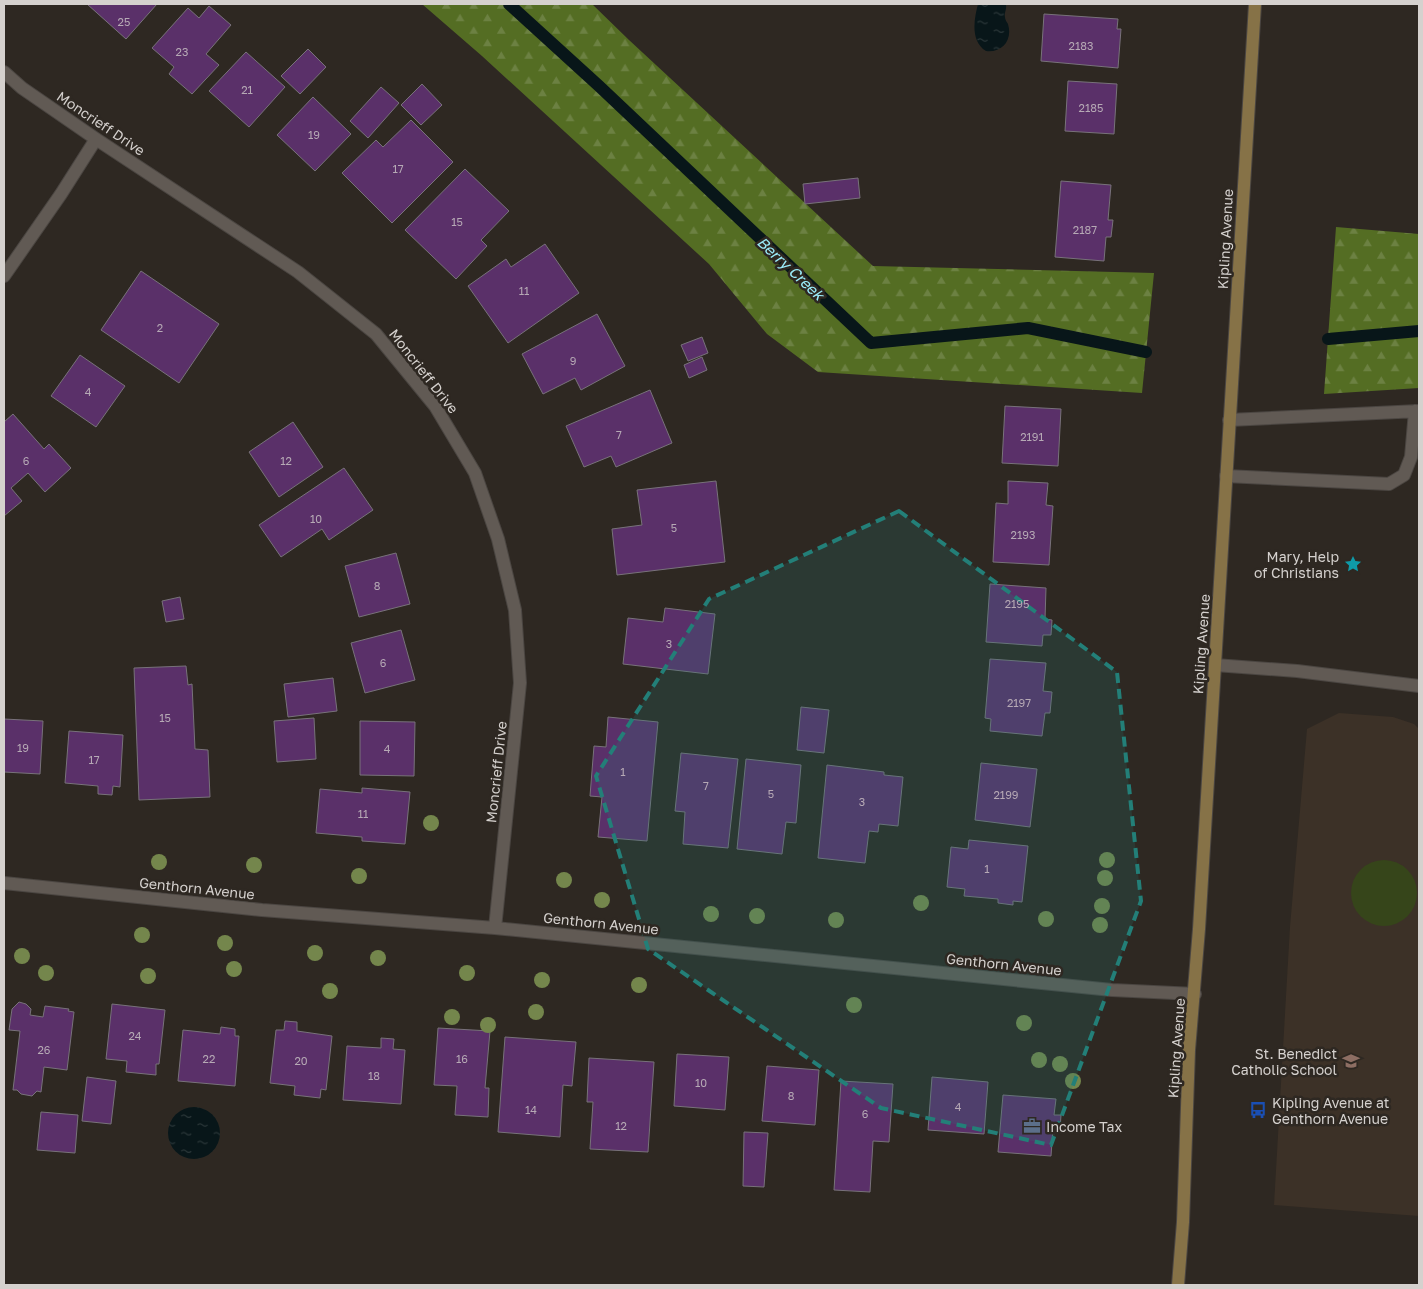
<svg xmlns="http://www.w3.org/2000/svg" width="1423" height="1289" viewBox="0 0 1423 1289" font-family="'Golos Text',sans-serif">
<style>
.built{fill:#3c3127}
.forest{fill:url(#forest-firs)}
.garden{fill:#36451a}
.water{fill:url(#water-ripples)}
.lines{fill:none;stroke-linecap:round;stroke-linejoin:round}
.stream{stroke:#081619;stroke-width:12}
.building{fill:#5a3069;stroke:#78727a}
.service-casing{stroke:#4b4642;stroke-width:14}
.minor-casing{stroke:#4b4642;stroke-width:14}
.secondary-casing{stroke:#4b4642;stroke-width:14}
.service{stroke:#615a54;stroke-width:12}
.minor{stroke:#615a54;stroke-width:12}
.secondary{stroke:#867247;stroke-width:12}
.tree{fill:#74864c}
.marked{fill:#237f78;fill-opacity:0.2;stroke:#237f78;stroke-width:4;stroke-dasharray:10 6;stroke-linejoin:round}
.labels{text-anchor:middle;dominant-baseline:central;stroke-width:5;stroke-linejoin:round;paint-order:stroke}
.number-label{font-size:11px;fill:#b6a9b5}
.street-label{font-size:14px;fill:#d5d1ce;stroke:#2e2822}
.poi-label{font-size:14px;fill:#d5d1ce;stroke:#2e2822;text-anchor:end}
.water-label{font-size:15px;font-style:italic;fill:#9becfa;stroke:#2e2822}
</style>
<defs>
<pattern id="forest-firs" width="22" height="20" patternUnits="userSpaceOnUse" patternTransform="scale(1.25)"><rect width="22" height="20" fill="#546d23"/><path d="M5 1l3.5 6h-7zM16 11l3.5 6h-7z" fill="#6c8142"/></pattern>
<pattern id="water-ripples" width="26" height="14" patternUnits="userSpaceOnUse" patternTransform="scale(1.25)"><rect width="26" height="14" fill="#081619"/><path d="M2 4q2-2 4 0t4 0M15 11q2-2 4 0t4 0" fill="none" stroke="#2b3739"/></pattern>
</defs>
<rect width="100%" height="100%" fill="#2e2822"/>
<path class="built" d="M1339,713L1393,717L1414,724L1419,729V1216L1274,1205L1290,927L1307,729Z"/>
<path class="forest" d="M422,4H592L629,40L873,266L1154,273L1142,393L818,372L767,334L709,264L482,56Z
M1336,227L1419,234V388L1324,394Z"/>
<path class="garden" d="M1351 893a33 33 0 1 1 66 0a33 33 0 1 1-66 0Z"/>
<path class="water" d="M978,4L1006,5C1007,9 1004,13 1005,17C1005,20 1007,22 1008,24C1013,40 1002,53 986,51C970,41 974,19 978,4Z
M168 1133a26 26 0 1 1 52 0a26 26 0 1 1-52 0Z"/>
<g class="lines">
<path class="stream" d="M509,4L599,86L871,343L1028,328L1146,352
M1328,339L1419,331"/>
</g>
<path class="building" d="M87,4H157L126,39Z
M209,6L231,25L206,54L219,65L192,94L169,74L174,67L152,48L188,8L199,18Z
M1044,14L1118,19L1117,29H1121L1118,68L1041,61Z
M308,49L326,67L300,94L281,76Z
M246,52L285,87L249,127L209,91Z
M1068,81L1117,84L1114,134L1065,131Z
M422,84L442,105L421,125L401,105Z
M381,87L399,103L368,138L350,121Z
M313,97L351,134L315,171L277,135Z
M411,120L453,162L392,223L342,173L376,140L383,147Z
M465,169L509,211L481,240L487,246L456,279L405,230Z
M858,178L860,198L805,204L803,184Z
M1061,181L1111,185L1108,220H1113L1111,237H1106L1104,261L1055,257Z
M545,244L579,293L508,343L468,286L506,259L511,267Z
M141,271L219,324L179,383L101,330Z
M597,314L625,366L581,390L575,378L543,394L522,354Z
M702,337L708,353L688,361L681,345Z
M80,355L125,386L96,427L51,396Z
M702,357L707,370L689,378L684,365Z
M650,390L672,443L616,467L611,456L584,467L566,426Z
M1005,406L1061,409L1058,466L1002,463Z
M13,414L44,449L49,444L71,468L45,492L28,473L11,488L22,501L4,516V422Z
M293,422L323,467L279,497L249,452Z
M344,468L373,510L329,540L322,529L281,557L259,525Z
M716,481L725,562L617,575L612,529L642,525L637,490Z
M1008,481L1048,483L1046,505L1053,506L1049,565L993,562L996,503L1008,504Z
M396,553L410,604L359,617L345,566Z
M990,584L1046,588L1045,619L1052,620L1051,635H1043L1042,646L986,642Z
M180,597L184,619L166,622L162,601Z
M665,608L715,614L708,674L623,664L628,618L663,622Z
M401,630L415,680L365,693L351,643Z
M990,659L1046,663L1043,691L1052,692L1050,713H1045L1042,736L990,731L991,719L985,718Z
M186,666L188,685L192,684L195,749L208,750L210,797L139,800L134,668Z
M333,678L337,711L288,717L284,684Z
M801,707L829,710L824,753L797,750Z
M608,717L658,722L647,841L598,837L602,797L590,796L594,746L606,747Z
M314,718L316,759L277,762L274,721Z
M4,719L43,721L40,774L4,772Z
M360,721L415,722L414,776L360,775Z
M69,731L123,735L120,787L113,786L112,795L98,794V786L65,783Z
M681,753L738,759L728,848L683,844L685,812L675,811Z
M746,759L801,765L796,823L786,822L782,854L737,849Z
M981,763L1037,769L1030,827L975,820Z
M827,765L884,772V775L903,777L898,826L879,824L878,832L869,831L865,863L818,858Z
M362,788L410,792L405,844L362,841V837L316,833L320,789L362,793Z
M969,840L1028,846L1022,902L1013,901V905L998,903V899L964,896L965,889L947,887L951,847L968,849Z
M19,1002L26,1004L31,1009L30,1015L43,1017L45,1006L69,1009L68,1011L74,1012L67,1070L44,1067L41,1092L37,1091L32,1096L21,1094L17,1090H13L20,1031L9,1030L12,1009Z
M112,1004L165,1010L159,1064H156V1075L126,1072L127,1061L106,1059Z
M285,1021L297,1022V1031L332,1036L326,1090L321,1089L320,1098L294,1095L295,1086L270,1083L276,1030H284Z
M221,1027L235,1029V1036H239L235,1086L178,1081L183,1030L220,1034Z
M438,1028L490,1031L485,1088H489L488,1117L455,1115L457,1086L434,1085Z
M505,1037L576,1042L572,1086L563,1085L560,1137L498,1132Z
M381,1038L394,1039L393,1049L405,1050L401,1104L343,1100L347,1046L381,1048Z
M677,1054L729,1057L725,1110L674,1106Z
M589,1058L654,1062L648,1152L590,1149L593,1102H587Z
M767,1066L819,1070L815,1125L762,1121Z
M87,1077L116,1081L111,1124L82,1121Z
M932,1077L988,1082L984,1134L928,1130Z
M841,1081L893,1084L889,1142L873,1141L870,1192L834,1190Z
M1003,1095L1056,1099L1054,1115H1061L1060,1129L1053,1128L1051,1156L998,1152Z
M41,1112L78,1115L75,1153L37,1150Z
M744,1132L768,1133L764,1187L743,1186Z"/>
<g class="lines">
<g class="service-casing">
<path id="service" d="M1229,420L1419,411
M1226,476L1389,484L1404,475L1411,457L1415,411
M1215,665L1297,671L1419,686"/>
</g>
<g class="minor-casing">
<path id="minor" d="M4,72L22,88L96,139L298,272L376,334L435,406L475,473L498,539L515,610L520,683L495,928
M4,276L61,194L96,139
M4,883L262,910L495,928L1112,990L1195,994"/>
</g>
<g class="secondary-casing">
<path id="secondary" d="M1178,1285L1183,1222L1189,1050L1199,929L1255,4"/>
</g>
<use href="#service" class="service"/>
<use href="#minor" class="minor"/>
<use href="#secondary" class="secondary"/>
</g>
<g class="tree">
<circle cx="431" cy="823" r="8"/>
<circle cx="1107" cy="860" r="8"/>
<circle cx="159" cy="862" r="8"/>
<circle cx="254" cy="865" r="8"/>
<circle cx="359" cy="876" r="8"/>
<circle cx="1105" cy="878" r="8"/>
<circle cx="564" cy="880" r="8"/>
<circle cx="602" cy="900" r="8"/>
<circle cx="921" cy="903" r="8"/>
<circle cx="1102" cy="906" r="8"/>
<circle cx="711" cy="914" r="8"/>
<circle cx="757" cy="916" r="8"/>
<circle cx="1046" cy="919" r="8"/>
<circle cx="836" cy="920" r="8"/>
<circle cx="1100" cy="925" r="8"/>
<circle cx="142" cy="935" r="8"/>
<circle cx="225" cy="943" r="8"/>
<circle cx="315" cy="953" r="8"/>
<circle cx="22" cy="956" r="8"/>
<circle cx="378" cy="958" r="8"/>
<circle cx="234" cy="969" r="8"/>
<circle cx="46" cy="973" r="8"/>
<circle cx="467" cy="973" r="8"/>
<circle cx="148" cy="976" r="8"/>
<circle cx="542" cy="980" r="8"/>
<circle cx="639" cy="985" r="8"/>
<circle cx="330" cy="991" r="8"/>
<circle cx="854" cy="1005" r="8"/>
<circle cx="536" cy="1012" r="8"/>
<circle cx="452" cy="1017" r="8"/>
<circle cx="1024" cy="1023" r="8"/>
<circle cx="488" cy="1025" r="8"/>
<circle cx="1039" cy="1060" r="8"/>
<circle cx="1060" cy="1064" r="8"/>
<circle cx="1073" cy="1081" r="8"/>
</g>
<path class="marked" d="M899,511L1117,672L1141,901L1051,1145L881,1108L648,949L596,776L709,599Z"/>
<defs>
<g id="sight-bare" transform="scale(1.35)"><path d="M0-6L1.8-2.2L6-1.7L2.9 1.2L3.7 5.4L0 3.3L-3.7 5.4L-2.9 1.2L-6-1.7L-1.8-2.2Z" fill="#0f9aa8" stroke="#2e2822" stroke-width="2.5" paint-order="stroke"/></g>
<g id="school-bare" transform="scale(1.35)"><path d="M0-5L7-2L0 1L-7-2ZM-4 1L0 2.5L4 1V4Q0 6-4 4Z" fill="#8d6e63" stroke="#2e2822" stroke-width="2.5" paint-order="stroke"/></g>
<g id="bus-bare" transform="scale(1.35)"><path d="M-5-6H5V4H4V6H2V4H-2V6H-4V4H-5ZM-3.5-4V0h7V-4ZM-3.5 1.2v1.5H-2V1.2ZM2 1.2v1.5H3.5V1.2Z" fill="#1a4fb4" stroke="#2e2822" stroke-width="2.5" paint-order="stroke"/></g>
<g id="office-bare" transform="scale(1.35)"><path d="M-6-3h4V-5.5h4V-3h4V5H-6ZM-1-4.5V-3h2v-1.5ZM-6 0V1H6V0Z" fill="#5c6f8a" stroke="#2e2822" stroke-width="2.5" paint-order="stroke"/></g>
</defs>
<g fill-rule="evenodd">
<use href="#sight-bare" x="1353" y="564"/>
<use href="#school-bare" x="1351" y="1061"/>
<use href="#bus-bare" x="1258" y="1110"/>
<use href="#office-bare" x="1032" y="1126"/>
</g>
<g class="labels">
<g class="number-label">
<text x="124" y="21">25</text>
<text x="1081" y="45">2183</text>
<text x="182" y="51">23</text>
<text x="247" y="89">21</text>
<text x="1091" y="107">2185</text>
<text x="314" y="134">19</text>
<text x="398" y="168">17</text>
<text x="457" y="221">15</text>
<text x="1085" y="229">2187</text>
<text x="524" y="290">11</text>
<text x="160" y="327">2</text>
<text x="573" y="360">9</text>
<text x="88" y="391">4</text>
<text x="619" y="434">7</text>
<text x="1032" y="436">2191</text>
<text x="26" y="460">6</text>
<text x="286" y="460">12</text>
<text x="316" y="518">10</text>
<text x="674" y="527">5</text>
<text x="1023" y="534">2193</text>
<text x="377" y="585">8</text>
<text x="1017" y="603">2195</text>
<text x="669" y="643">3</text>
<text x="383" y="662">6</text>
<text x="1019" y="702">2197</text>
<text x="165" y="717">15</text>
<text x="23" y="747">19</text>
<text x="387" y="748">4</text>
<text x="94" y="759">17</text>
<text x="623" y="771">1</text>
<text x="706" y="785">7</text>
<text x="771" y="793">5</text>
<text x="1006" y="794">2199</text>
<text x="862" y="801">3</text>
<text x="363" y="813">11</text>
<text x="987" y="868">1</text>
<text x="135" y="1035">24</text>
<text x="44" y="1049">26</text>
<text x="209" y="1058">22</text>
<text x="462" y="1058">16</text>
<text x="301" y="1060">20</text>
<text x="374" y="1075">18</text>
<text x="701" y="1082">10</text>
<text x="791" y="1095">8</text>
<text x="958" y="1106">4</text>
<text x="531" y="1109">14</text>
<text x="865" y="1113">6</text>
<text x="621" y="1125">12</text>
</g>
<g class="street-label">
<text transform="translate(101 123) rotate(34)">Moncrieff Drive</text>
<text transform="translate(1225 239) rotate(-87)">Kipling Avenue</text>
<text transform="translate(424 371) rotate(52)">Moncrieff Drive</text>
<text transform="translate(1201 644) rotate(-86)">Kipling Avenue</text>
<text transform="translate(496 772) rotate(-84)">Moncrieff Drive</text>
<text transform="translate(197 888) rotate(6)">Genthorn Avenue</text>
<text transform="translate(601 923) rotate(6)">Genthorn Avenue</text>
<text transform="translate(1004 964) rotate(6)">Genthorn Avenue</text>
<text transform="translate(1176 1048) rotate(-86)">Kipling Avenue</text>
</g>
<g class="poi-label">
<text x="1339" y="556">Mary, Help<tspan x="1339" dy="16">of Christians</tspan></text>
<text x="1337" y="1053">St. Benedict<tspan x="1337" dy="16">Catholic School</tspan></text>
<text x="1272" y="1102" text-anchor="start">Kipling Avenue at<tspan x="1272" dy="16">Genthorn Avenue</tspan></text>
<text x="1046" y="1126" text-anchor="start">Income Tax</text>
</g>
<g class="water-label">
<text transform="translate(791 268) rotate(43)">Berry Creek</text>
</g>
</g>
<rect width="1423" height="1289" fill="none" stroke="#d5d1ce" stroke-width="10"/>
</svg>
